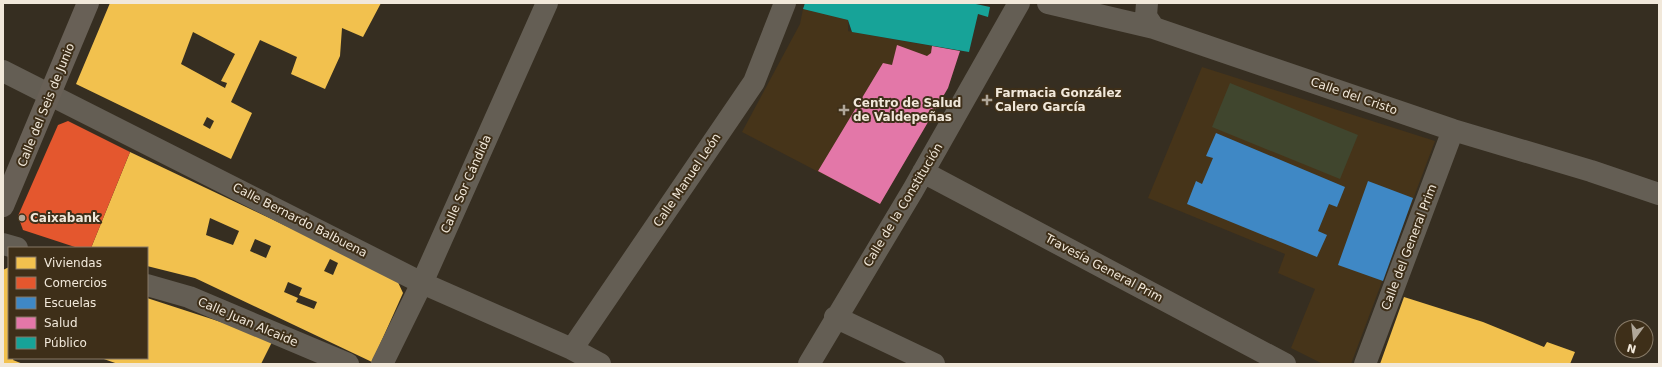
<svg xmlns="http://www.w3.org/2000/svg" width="1662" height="367" viewBox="0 0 1662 367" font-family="'DejaVu Sans',sans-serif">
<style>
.built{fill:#463419}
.green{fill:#40462e}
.homes{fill:#f2c14e;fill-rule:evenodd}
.shops{fill:#e4572e}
.schools{fill:#3f88c5}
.health{fill:#e377a8}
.public{fill:#17a398}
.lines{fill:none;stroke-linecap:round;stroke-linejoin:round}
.street{stroke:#645e54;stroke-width:22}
.secondary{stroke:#686056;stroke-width:22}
.poi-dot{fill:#b0a799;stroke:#3e2f19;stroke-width:1.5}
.labels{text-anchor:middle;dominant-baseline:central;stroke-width:4;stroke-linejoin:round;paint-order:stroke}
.poi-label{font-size:12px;font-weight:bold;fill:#f1e8da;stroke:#3e2f19;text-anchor:start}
.street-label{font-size:12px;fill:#f1e8da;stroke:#3e2f19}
</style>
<rect width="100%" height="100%" fill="#362e21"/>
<path class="built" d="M803,9L848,20V31L852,32L960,51L948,88L880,204L742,132L800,24Z
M1202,67L1435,141L1351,364H1323L1291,348L1315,289L1278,273L1285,254L1148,198Z"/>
<path class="green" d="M1230,83L1358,135L1340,179L1212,127Z"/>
<path class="homes" d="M110,3L250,4L381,3L363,37L342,28L340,56L325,89L291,74L297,57L260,40L231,102L252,113L231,159L76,84ZM193,32L235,54L221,81L227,83L225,88L181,64ZM207,117L214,121L210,129L203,125Z
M130,152L396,278L403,293L372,362L195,278L147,266V248H91ZM210,218L239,231L233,245L206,235ZM255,239L271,246L266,258L250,251ZM330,259L338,263L333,275L324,271ZM288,282L302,288L299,295L317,302L314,309L296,302L298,298L284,292Z
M9,267V358H14L13,360L23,364H3V270Z
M1404,297L1483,322L1544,347L1547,342L1575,352L1570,364H1380Z
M147,298L227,324L272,342L261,364H118L101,358H147Z"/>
<path class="shops" d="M68,121L130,152L91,248H78L23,230L18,216L58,125Z"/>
<path class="schools" d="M1216,133L1345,187L1337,207L1329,204L1318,231L1327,235L1317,257L1187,204L1196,181L1202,184L1213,158L1206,156Z
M1368,181L1413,198L1383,281L1338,265Z"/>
<path class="health" d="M897,45L927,56L931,53L932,46L960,51L948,88L880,204L818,171L883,63L892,65Z"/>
<path class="public" d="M805,3H971L990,7L988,17L978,14L969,52L852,32L848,20L803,9Z"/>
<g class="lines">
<path class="street" d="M1048,3L1154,28L1453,130L1591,171L1659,194
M1147,3L1146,16L1154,28
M3,71L422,283L572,349L600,364
M923,172L1285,364
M3,244L17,248
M147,285L189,297L348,364
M835,317L934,364
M572,349L754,82L785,3
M382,364L422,283L547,3
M809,364L913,190L1019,3
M1365,364L1453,130"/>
<path class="secondary" d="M3,206L88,3"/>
</g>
<g class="poi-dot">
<path d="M985 94h4v4h4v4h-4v4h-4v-4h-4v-4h4z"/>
<path d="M842 104h4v4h4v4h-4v4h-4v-4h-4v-4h4z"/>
<circle cx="22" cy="218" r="4"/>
</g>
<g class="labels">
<g class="poi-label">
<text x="995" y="93">Farmacia González<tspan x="995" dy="14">Calero García</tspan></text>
<text x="853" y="103">Centro de Salud<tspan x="853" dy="14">de Valdepeñas</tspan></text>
<text x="30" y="218">Caixabank</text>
</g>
<g class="street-label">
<text transform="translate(1354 96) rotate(19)">Calle del Cristo</text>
<text transform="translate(46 105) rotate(-68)">Calle del Seis de Junio</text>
<text transform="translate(687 180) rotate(-56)">Calle Manuel León</text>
<text transform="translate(466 184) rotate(-66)">Calle Sor Cándida</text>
<text transform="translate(903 205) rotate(-59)">Calle de la Constitución</text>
<text transform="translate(300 220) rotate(27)">Calle Bernardo Balbuena</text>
<text transform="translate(1409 247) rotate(-69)">Calle del General Prim</text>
<text transform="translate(1104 268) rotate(28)">Travesía General Prim</text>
<text transform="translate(248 322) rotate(23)">Calle Juan Alcaide</text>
</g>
</g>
<rect width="1662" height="367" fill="none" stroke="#f1e8da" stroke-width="8"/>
<rect x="8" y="247" width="140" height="112" fill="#3e2f19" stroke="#867966"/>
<rect x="16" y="257" width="20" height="12" fill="#f2c14e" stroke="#867966"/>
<text x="44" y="267" font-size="12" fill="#f1e8da">Viviendas</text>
<rect x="16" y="277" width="20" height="12" fill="#e4572e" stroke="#867966"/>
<text x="44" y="287" font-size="12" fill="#f1e8da">Comercios</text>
<rect x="16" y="297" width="20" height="12" fill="#3f88c5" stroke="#867966"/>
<text x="44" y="307" font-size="12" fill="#f1e8da">Escuelas</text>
<rect x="16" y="317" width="20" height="12" fill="#e377a8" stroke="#867966"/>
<text x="44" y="327" font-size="12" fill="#f1e8da">Salud</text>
<rect x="16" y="337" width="20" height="12" fill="#17a398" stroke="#867966"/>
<text x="44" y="347" font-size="12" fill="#f1e8da">Público</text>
<g transform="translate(1634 339) rotate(195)"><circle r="19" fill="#3e2f19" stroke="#867966"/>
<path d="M0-3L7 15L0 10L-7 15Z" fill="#b0a799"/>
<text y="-6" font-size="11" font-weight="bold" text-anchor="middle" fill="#f1e8da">N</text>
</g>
</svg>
